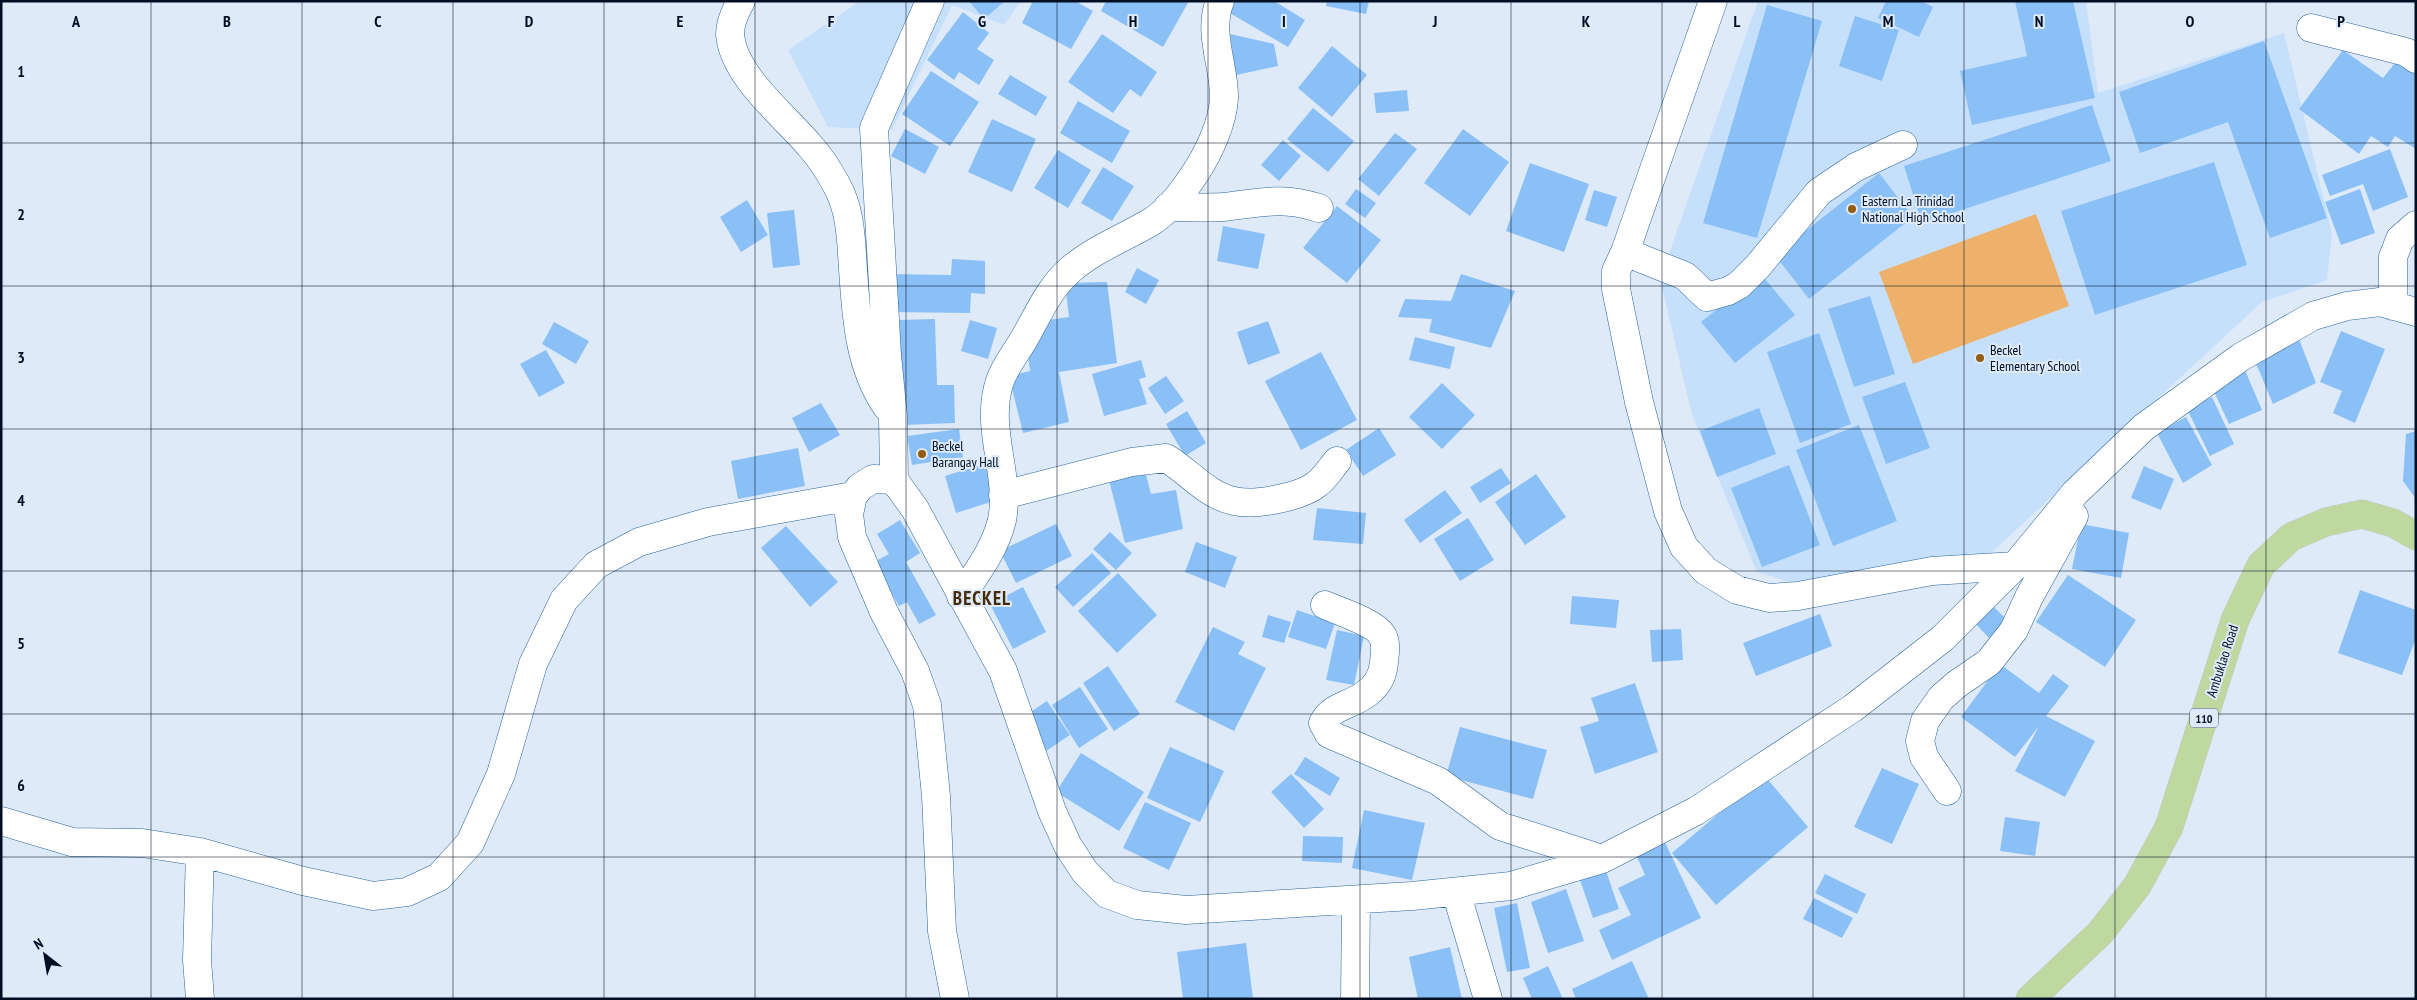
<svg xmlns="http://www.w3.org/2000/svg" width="2417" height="1000" viewBox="0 0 2417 1000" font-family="'PT Sans Narrow',sans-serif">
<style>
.built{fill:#c6e0fc}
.green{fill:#edb16b}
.building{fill:#8ac0f6}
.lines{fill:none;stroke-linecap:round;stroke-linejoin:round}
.minor-casing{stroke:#28649b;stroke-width:29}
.major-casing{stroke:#c7cacf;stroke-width:29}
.minor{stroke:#fff;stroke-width:28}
.major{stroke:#bfd8a0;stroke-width:28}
.grid{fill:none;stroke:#000e23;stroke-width:1;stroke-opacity:0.55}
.poi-dot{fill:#925d11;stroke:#deeaf7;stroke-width:2}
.labels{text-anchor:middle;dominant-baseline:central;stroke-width:4;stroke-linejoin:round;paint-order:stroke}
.shield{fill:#deeaf7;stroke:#435063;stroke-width:1}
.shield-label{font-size:12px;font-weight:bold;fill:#000e23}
.poi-label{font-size:14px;fill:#000e23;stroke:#deeaf7;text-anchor:start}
.street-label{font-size:14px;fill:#000e23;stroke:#deeaf7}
.district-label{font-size:19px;font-weight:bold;letter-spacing:1px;fill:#452b09;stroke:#deeaf7}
.grid-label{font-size:16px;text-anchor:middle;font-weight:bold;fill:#000e23;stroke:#deeaf7;stroke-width:4;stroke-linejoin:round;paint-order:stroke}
</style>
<rect width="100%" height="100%" fill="#deeaf7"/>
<path class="built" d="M860,1H1021L1004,25L952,5L892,130L828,127L788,50Z
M1758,1H2086L2098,93L2284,33L2332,234L2327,280L2262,302L1989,555L1808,588L1757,572L1692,415L1660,279Z"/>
<path class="green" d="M2036,214L2069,306L1913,364L1879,272Z"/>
<path class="building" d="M969,1H1005L984,19Z
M1033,1H1075L1093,11L1071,49L1022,23Z
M1106,1H1189L1163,47L1101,11Z
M1234,1H1274L1305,20L1288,47L1228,12Z
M1327,1H1369L1366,14L1326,6Z
M1886,1H1921L1933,7L1919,37L1878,18Z
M2015,1H2073L2095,98L1972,125L1960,71L2027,56Z
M1767,5L1822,21L1757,238L1703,223Z
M963,12L989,33L977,49L994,60L979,85L959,72L954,80L927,60Z
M1855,16L1899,30L1882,81L1839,66Z
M1102,34L1157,72L1141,97L1130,89L1113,113L1068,82Z
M1230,34L1274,44L1278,66L1236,75Z
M2264,41L2327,218L2270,238L2228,122L2140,153L2119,92Z
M1332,46L1367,75L1332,117L1298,88Z
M2343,50L2383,78L2399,58L2416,70V149L2395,136L2388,147L2371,136L2359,154L2299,109Z
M931,71L979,102L950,146L902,114Z
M1010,75L1047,97L1036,116L998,94Z
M1407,90L1409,111L1376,113L1374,93Z
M1078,101L1130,131L1112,163L1060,133Z
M2092,105L2111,161L1922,223L1904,166Z
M1313,108L1354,141L1328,172L1287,139Z
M992,119L1036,139L1012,192L968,172Z
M905,129L939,147L925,174L891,156Z
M1463,129L1509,162L1470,216L1424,183Z
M1395,133L1417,149L1379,196L1358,179Z
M1283,140L1301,156L1279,181L1261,165Z
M2390,149L2408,197L2373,211L2363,184L2330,196L2322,175Z
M1058,150L1091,170L1068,208L1034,188Z
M2214,162L2247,265L2095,315L2061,211Z
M1530,163L1589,184L1564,252L1506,231Z
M1103,167L1134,186L1112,221L1081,203Z
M1879,173L1913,217L1809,299L1775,255Z
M1356,189L1376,203L1365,218L1345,204Z
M2360,189L2375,233L2341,245L2325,202Z
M1594,190L1617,197L1607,227L1585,220Z
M747,200L768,235L741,252L720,217Z
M1337,206L1381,240L1347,283L1303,248Z
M794,210L800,265L773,268L767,213Z
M1223,226L1265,234L1258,269L1217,261Z
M952,259L985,261V294L971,293L970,313L888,312V274L951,275Z
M1137,268L1159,280L1146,304L1125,292Z
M1461,274L1515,291L1491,348L1429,332L1432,319L1398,317L1405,299L1451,301Z
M1761,274L1795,315L1735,363L1701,322Z
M1107,282L1117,363L1059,372L1069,422L1023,433L1009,376L1030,371L1027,349L1041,321L1069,317L1065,283Z
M1870,296L1895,374L1854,387L1828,309Z
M935,319L937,385H954L955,423L903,425L899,320Z
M970,320L997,328L988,359L961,351Z
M1268,321L1280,353L1248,365L1237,332Z
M554,322L589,341L576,364L542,344Z
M2341,331L2385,349L2355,423L2333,413L2342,391L2320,382Z
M1819,333L1851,424L1800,443L1767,352Z
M1415,337L1455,347L1450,369L1409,360Z
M2299,339L2316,383L2273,404L2255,361Z
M546,350L565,383L539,397L520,364Z
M1321,352L1357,420L1301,450L1265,381Z
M1141,360L1146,377L1139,379L1147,404L1104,416L1092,374Z
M2244,368L2262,410L2229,424L2210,383Z
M1166,376L1184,401L1165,414L1148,388Z
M1905,382L1930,448L1886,464L1862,397Z
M1442,383L1475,415L1442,449L1409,417Z
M2212,397L2234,444L2210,456L2187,409Z
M821,403L840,435L809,452L792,418Z
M1759,408L1776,454L1717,477L1700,431Z
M1187,411L1206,443L1185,456L1166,424Z
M2186,417L2212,465L2183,483L2157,433Z
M1859,425L1897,521L1833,546L1796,450Z
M1379,428L1396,455L1363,476L1346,450Z
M959,429L963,457L912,465L907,436Z
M2416,431V499L2403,481L2406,434Z
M798,448L805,486L738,499L731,461Z
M990,462L1000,499L956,513L945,476Z
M1789,465L1820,545L1762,567L1731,488Z
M2144,466L2174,479L2161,510L2131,498Z
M1144,467L1151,494L1176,490L1183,529L1125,543L1108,476Z
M1501,468L1511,483L1480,503L1470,487Z
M1536,474L1566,517L1525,545L1495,502Z
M1445,490L1462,513L1420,543L1404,520Z
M1317,508L1366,513L1363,544L1313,540Z
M1468,518L1494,560L1460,581L1434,539Z
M900,520L920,553L906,562L936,615L919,624L907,602L899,606L874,562L889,554L877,534Z
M1056,524L1072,556L1016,583L1000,551Z
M2081,524L2129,533L2121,578L2072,569Z
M786,526L838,582L810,607L761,548Z
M1110,532L1132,553L1116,570L1093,549Z
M1196,542L1237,557L1225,588L1185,572Z
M1092,553L1111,573L1073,607L1055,587Z
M1118,573L1157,615L1117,653L1078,611Z
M2068,575L2136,620L2105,667L2036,622Z
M1023,587L1046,632L1013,649L990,604Z
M2360,590L2416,610V638L2402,675L2338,653Z
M1572,596L1619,600L1616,628L1570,624Z
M1990,603L2007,620L1989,638L1972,620Z
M1297,610L1335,623L1326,649L1288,637Z
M1820,614L1832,646L1756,676L1743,643Z
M1268,615L1291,622L1284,643L1262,637Z
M1213,627L1245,642L1238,654L1266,668L1234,731L1175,702Z
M1681,629L1683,660L1652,662L1650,630Z
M1337,630L1364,636L1354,685L1326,680Z
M2000,664L2039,693L2053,674L2069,686L2046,716L2095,741L2065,797L2015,771L2039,726L2015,757L1961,717Z
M1108,666L1140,714L1114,731L1083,683Z
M1635,683L1658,752L1595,774L1580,727L1599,721L1591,698Z
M1080,687L1108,729L1079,748L1052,705Z
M1047,701L1070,735L1046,751L1023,717Z
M1460,727L1547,750L1533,799L1446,776Z
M1170,747L1224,771L1200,822L1147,798Z
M1081,753L1144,792L1119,831L1056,792Z
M1305,757L1340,778L1330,796L1294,774Z
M1882,768L1919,784L1892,844L1854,827Z
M1291,774L1324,809L1304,828L1271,792Z
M1764,775L1808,827L1716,905L1672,853Z
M1145,802L1191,823L1169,870L1123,848Z
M1364,810L1425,823L1412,880L1352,868Z
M2005,817L2040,822L2035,856L2000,851Z
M1303,836L1343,837L1342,863L1302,861Z
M1662,836L1701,918L1612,960L1599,930L1631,915L1618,888L1645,875L1634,850Z
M1604,865L1619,909L1593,918L1578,874Z
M1825,874L1866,894L1857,914L1815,893Z
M1566,889L1584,941L1548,953L1531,902Z
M1814,898L1853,918L1842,938L1803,919Z
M1517,903L1530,968L1507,972L1494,908Z
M1246,943L1253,999H1183L1177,952Z
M1450,947L1462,999H1418L1409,957Z
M1632,961L1649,999H1576L1572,989Z
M1548,966L1563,999H1532L1523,978Z"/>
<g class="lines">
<g class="minor-casing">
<path id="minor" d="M741,1C736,10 730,23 730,34C733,76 785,116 810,146C820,157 829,171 836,184C851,210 851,240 853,269C856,316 859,367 887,407
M1713,1L1625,252L1616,271V289L1639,402L1668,511L1684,547L1706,571L1737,590L1769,598L1798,596L1932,571L2015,566
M2311,28L2406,52L2416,59
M1168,207C1186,207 1205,208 1223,207C1261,203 1280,196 1319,208
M1625,252L1685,276L1707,297L1728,291L1739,285L1758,266L1819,192L1856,167L1903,145
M2393,306V257L2400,239L2416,225
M894,480L893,416L887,355L874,128L930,1
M1003,495L1132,462L1166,458C1188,471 1208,496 1234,501C1254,506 1301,497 1317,484C1325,478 1331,468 1337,461
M961,596C978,571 995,549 1002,520C1011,474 984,427 1000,381C1005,366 1016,353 1024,339C1038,315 1049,288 1070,270C1094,249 1124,238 1151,222C1170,210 1184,190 1196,172C1209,152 1223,122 1224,98C1225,67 1207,33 1220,1
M1325,605C1339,611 1375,623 1382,635C1387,643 1385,653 1384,662C1383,677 1376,688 1363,696C1348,706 1332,706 1323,723L1329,734L1438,781L1500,826L1602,859
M1947,791L1924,757L1920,741L1925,721L1941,698L1957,684L1989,662L2014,630L2029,597L2074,516
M1,821L72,842L142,843L200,852L303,881L373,896L407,892L439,877L470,843L501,774L533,664L564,600L596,565L639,542L708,522L853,496
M200,852L197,960L200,999
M1456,892L1488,999
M955,999L942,931L936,796L927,705L915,671L884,612L852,537L849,514L853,496L860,487L873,479L894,480L915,509L1003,671L1052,811L1068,846L1085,872L1107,894L1137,905L1186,910L1412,896L1511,886L1602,859L1696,811L1853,708L1943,638L2015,566L2075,493L2144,427L2241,357L2313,316L2347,306L2380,302L2416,312
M1355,999L1356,900"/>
</g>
<g class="major-casing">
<path id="major" d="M2030,999L2100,933L2137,886L2169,827L2235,620L2261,565L2291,537L2326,522L2362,514L2393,523L2416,536"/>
</g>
<use href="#minor" class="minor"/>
<use href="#major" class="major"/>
</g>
<path class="grid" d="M151,1V999M302,1V999M453,1V999M604,1V999M755,1V999M906,1V999M1057,1V999M1208,1V999M1360,1V999M1511,1V999M1662,1V999M1813,1V999M1964,1V999M2115,1V999M2266,1V999M1,143H2416M1,286H2416M1,429H2416M1,571H2416M1,714H2416M1,857H2416"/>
<g class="poi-dot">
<circle cx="1852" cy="209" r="5"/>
<circle cx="1980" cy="358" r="5"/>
<circle cx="922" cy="454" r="5"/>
</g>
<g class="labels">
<rect class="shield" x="2190" y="708.5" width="28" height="19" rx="4"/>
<g class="shield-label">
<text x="2204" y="718">110</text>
</g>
<g class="poi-label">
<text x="1862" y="201">Eastern La Trinidad<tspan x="1862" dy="16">National High School</tspan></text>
<text x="1990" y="350">Beckel<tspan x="1990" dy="16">Elementary School</tspan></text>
<text x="932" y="446">Beckel<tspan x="932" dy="16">Barangay Hall</tspan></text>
</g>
<g class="street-label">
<text transform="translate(2222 661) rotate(-72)">Ambuklao Road</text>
</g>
<g class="district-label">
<text x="982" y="598">BECKEL</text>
</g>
</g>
<g class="grid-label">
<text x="76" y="27">A</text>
<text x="227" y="27">B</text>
<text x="378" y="27">C</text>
<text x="529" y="27">D</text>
<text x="680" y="27">E</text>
<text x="831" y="27">F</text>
<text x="982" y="27">G</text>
<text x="1133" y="27">H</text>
<text x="1284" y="27">I</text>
<text x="1435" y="27">J</text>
<text x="1586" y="27">K</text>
<text x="1737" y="27">L</text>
<text x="1888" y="27">M</text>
<text x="2039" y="27">N</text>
<text x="2190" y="27">O</text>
<text x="2341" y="27">P</text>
<text x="21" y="77">1</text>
<text x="21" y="220">2</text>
<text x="21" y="363">3</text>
<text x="21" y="506">4</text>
<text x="21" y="649">5</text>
<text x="21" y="791">6</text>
</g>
<rect width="2417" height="1000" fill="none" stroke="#000e23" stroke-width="5"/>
<g transform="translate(45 955) rotate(329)" stroke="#deeaf7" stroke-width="4" paint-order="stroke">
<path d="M0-4L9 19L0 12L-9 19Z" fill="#000e23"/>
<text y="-8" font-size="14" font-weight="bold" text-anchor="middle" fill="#000e23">N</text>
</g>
</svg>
